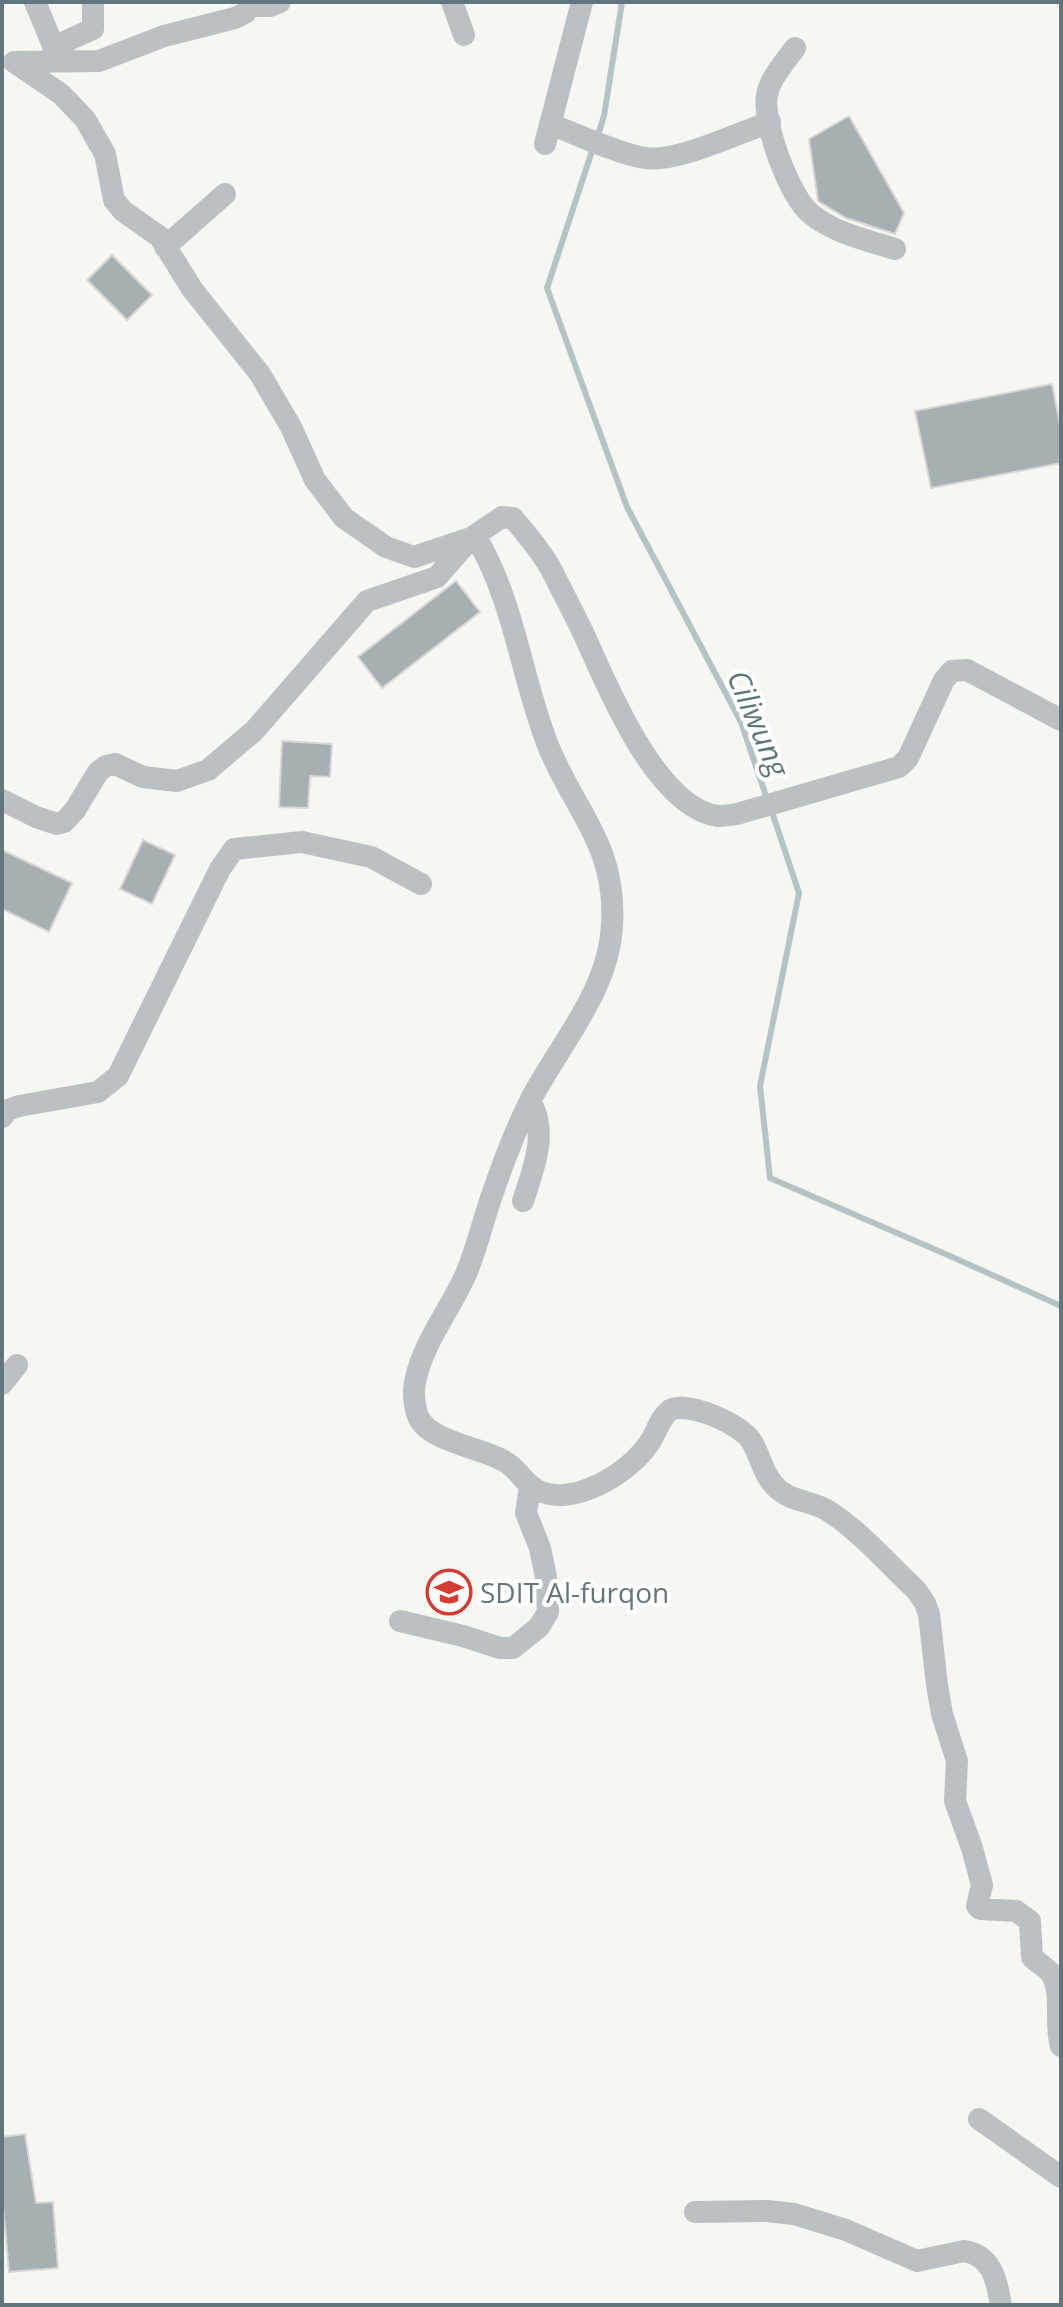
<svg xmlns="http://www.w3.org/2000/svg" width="1063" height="2307" viewBox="0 0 1063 2307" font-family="'Open Sans',sans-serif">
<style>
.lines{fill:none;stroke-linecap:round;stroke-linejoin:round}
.stream{stroke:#b4c3c4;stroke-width:6}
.building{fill:#a6afb2;stroke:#d8d7d6;stroke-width:2}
.minor{stroke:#bbc1c3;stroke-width:22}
.labels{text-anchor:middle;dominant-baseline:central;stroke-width:8;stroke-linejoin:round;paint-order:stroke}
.poi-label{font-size:28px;fill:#64767c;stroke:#fff;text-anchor:start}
.water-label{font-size:30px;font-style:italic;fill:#5e7677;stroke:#fff}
</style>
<rect width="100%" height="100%" fill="#f6f6f3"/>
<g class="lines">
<path class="stream" d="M597,138L604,116L622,2
M593,148L547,288L627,507L741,722L767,799
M771,809L799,893L760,1086L770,1178L950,1256L1061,1306"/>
</g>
<path class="building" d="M849,116L904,213L895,234L846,218L818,201L809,139Z
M112,255L152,295L127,320L87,280Z
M1052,384L1061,430V463L931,488L915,411Z
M456,581L480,612L382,688L358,657Z
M282,741L332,744L330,777L310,776L308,808L279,807Z
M143,840L175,855L152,904L120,889Z
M2,850L72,883L49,932L2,909Z
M25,2134L36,2203L53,2202L58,2268L9,2272L2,2193V2137Z"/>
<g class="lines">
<path class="minor" d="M35,2L59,60
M452,2L464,35
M253,6H270L280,2
M53,47L93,29V2
M795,48C785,62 770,78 767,95C762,122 789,196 811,214C834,233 866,240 895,249
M14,62L61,94L85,119L105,154L114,200L123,211L160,237L192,289L260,374L291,427L315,480L344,518L386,547L414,557L471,538L502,517L513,518C527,535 543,553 553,573C564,595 576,617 586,639C608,688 657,808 718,816C724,816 731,815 737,814L899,767L908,758L944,680L952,671L967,670L1061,720
M17,62L99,61L164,36L235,18L245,13L253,2
M550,124C576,134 619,154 644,158C677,163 738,133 770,122
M545,144L582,2
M165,247L225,194
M2,800L36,817L57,824L64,822L75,810L98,772L106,766L115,764L143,777L177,781L208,770L254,731L367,601L437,577L471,538L477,539C514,602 521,675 547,743C573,810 617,844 612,925C609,991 559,1045 530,1101C514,1133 501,1168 490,1201C482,1225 476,1250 466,1274C450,1310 423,1342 415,1382C413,1393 414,1410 420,1420C433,1442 482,1448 504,1461C518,1468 523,1483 537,1490C573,1508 630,1473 650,1442C657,1431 660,1418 670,1410C688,1401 742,1424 752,1442C761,1457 764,1478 779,1490C793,1502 814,1501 830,1512C862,1533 889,1565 917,1591L925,1603L929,1614L937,1685L942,1714L957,1761L955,1801L972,1848L982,1885L977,1906L980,1909L1016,1911L1030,1921L1032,1957C1038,1964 1047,1967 1052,1975C1063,1994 1054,2024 1061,2046
M2,1117L8,1110L19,1106L98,1092L118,1076L220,869L234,849L302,842L371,857L421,884
M523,1201C533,1170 549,1132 530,1101
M2,1384L17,1365
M400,1621L463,1636L500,1648H513L539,1627L548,1612L546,1577L540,1548L526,1513L530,1487
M979,2119L1061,2177
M695,2212L767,2211L794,2214L846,2230L917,2261L964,2251C992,2255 997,2281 1001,2305"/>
</g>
<defs>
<g id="school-ring" transform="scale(2.3)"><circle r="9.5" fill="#fff" stroke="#d43c35" stroke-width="1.5"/><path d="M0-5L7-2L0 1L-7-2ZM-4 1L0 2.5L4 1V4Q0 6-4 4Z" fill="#d43c35"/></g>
</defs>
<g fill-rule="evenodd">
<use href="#school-ring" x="449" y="1592"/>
</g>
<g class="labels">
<g class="poi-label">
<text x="480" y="1592">SDIT Al-furqon</text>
</g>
<g class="water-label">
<text transform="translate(759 723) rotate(67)">Ciliwung</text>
</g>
</g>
<rect width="1063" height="2307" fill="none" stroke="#64767c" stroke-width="8"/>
</svg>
